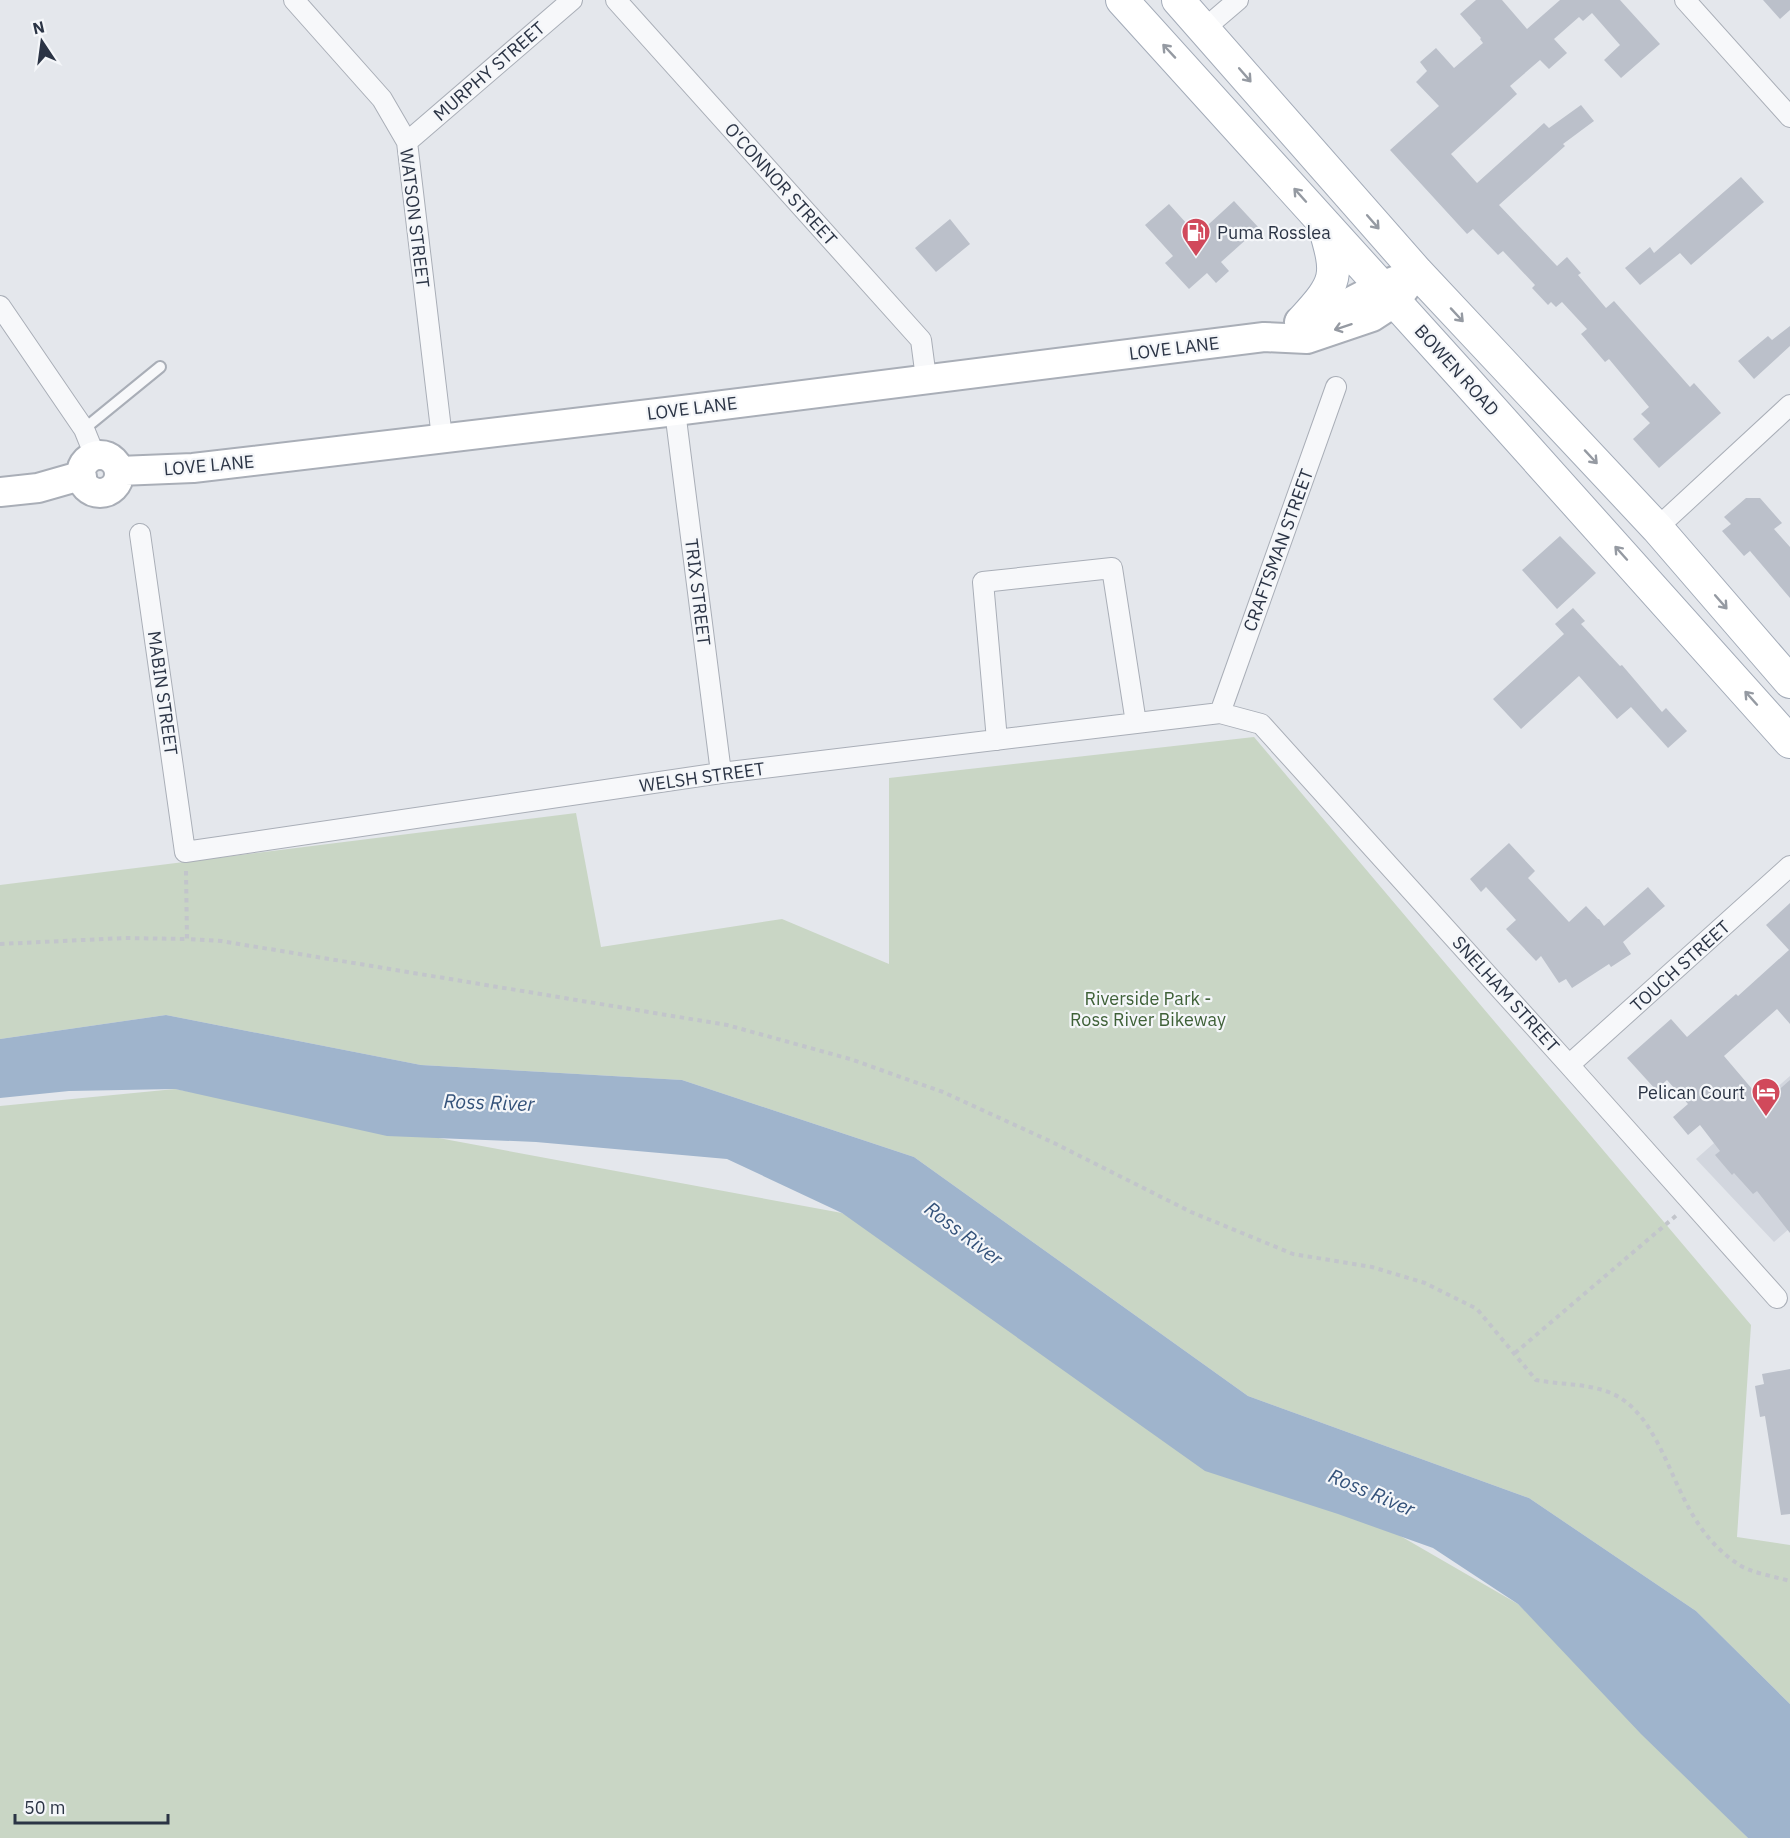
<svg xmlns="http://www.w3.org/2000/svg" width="1790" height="1838" viewBox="0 0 1790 1838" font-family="'IBM Plex Sans',sans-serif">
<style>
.built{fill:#d2d6de}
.green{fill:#c9d6c5}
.water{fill:#9fb4cc}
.building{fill:#bbc0ca}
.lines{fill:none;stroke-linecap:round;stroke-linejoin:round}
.lane-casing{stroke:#a9aeb7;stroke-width:14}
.street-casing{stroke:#a9aeb7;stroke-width:22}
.secondary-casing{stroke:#a9aeb7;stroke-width:32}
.primary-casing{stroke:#a3abb8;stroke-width:34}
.path{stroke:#c2c5cb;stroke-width:4;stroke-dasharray:4.5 4.5;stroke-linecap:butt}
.lane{stroke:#f7f8fa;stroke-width:10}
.street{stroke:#f7f8fa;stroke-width:20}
.secondary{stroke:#fff;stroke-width:28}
.primary{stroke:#fff;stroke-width:32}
.oneway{stroke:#959aa2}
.labels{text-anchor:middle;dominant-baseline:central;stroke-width:4.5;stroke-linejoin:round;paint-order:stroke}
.street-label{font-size:18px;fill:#2b3445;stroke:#f4f6f9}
.poi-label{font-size:18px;fill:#2b3445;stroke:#f4f6f9;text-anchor:start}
.park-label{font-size:18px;fill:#3f6138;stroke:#f4f6f9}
.water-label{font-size:20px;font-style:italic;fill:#34527a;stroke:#f4f6f9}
</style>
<rect width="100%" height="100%" fill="#e4e7ec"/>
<path class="built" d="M1790,1076V1228L1774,1242L1696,1159Z"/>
<path class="green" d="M1254,737L1751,1325L1737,1537L1790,1545V1704L1696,1611L1529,1498L1248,1396L914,1157L682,1080L421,1065L166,1015L0,1039V885L576,813L601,947L782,919L889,964V778Z
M175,1089L842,1213L1518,1604L1748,1838H0V1106Z"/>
<path class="water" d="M166,1015L421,1065L682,1080L914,1157L1248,1396L1529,1498L1696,1611L1790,1704V1838H1748L1641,1734L1518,1604L1433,1548L1338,1514L1205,1471L842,1213L727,1159L536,1142L387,1136L175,1089L69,1091L0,1098V1039Z"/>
<path class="building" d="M1476,0H1502L1527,29L1560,0H1620L1660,44L1621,78L1604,60L1620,45L1592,13L1583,21L1579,17L1554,39L1567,53L1549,69L1540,60L1510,86L1517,94L1451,154L1477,183L1544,123L1549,128L1581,105L1594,121L1563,144L1565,146L1499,205L1557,266L1567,257L1581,273L1578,275L1606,308L1614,301L1690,387L1694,383L1721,413L1659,468L1633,439L1650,423L1641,414L1649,407L1609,359L1605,362L1581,334L1587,329L1562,302L1556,307L1551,302L1548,305L1532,288L1535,285L1503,251L1498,255L1473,229L1467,234L1390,150L1439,106L1416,82L1427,71L1420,62L1436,48L1454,68L1483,43L1480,39L1481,38L1460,14Z
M1763,0H1790V10L1780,19Z
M1741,177L1764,202L1691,265L1680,253L1640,285L1625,268L1650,247L1654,253Z
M1234,201L1259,228L1221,262L1229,271L1216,283L1207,273L1189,289L1165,263L1173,256L1145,225L1169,204L1197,235Z
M950,219L970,244L936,272L915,248Z
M1790,326V346L1754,379L1738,361L1768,336L1772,340Z
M1746,498H1760L1782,523L1774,529L1790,547V598L1750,551L1744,556L1722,531L1731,524L1724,517Z
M1560,536L1596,573L1557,609L1522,570Z
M1573,608L1585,621L1581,624L1620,666L1622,665L1662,712L1666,708L1687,731L1668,748L1631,707L1617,719L1579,676L1521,729L1493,699L1564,634L1555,624Z
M1509,843L1535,871L1528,878L1569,922L1586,906L1598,919H1599L1604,926L1648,887L1665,906L1623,942L1631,954L1611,967L1609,964L1572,988L1566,979L1559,983L1541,956L1536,961L1506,929L1516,920L1486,887L1481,892L1470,879Z
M1790,903V1024L1777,1009L1724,1056L1764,1103L1790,1080V1233L1757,1191L1753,1194L1734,1173L1732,1175L1715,1155L1720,1151L1700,1125L1688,1135L1673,1117L1688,1104L1667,1080L1656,1090L1627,1058L1671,1019L1687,1037L1736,994L1738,996L1789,950L1766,925Z
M1790,1369V1514L1781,1515L1765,1416L1760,1417L1755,1386L1764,1384L1762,1374Z"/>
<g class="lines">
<g class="lane-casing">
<path id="lane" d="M84,429L160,367"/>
</g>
<g class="street-casing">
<path id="street" d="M294,0L382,99L407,142L442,438
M616,0L921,340L926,378
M1685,0L1790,117
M1204,29L1238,0
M407,142L572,0
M0,306L84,429L95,456
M675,411L721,773
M1657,528L1790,405
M140,534L185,852L721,773L1220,713L1261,724L1569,1065L1777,1298
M1220,713L1336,387
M997,740L983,582L1112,568L1136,723
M1569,1065L1790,866"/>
</g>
<g class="secondary-casing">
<path id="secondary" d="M1299,322L1350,302L1381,286L1402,278
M81 474a19 19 0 1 1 38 0a19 19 0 1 1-38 0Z
M119,471L193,468L675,411L1264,337L1307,339L1372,317L1395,302L1417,272
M0,492L38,488L73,478L82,477"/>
</g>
<g class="primary-casing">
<path id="primary" d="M1122,0L1465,379L1790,742
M1178,0L1417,272L1657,528L1790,682
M1302,321C1338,282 1339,276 1324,226"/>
</g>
<path class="path" d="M186,871L187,939L221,941L727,1025L850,1059L943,1092L1054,1143L1191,1212L1293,1254L1372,1267L1425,1283L1477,1309L1536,1380C1561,1385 1589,1383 1613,1394C1654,1413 1668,1472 1690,1510C1702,1532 1717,1550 1738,1564C1748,1572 1776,1577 1790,1581
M0,944L125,938L187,939
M1515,1353L1678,1214"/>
<use href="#lane" class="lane"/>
<use href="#street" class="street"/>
<use href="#secondary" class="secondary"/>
<use href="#primary" class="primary"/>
</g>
<defs><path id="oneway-shaft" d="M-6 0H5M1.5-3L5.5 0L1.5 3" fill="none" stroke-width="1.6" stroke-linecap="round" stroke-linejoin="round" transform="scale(1.5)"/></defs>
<g class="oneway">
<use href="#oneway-shaft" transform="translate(1169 51) rotate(-133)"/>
<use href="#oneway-shaft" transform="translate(1245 75) rotate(49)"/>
<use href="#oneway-shaft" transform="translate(1300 195) rotate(-132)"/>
<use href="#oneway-shaft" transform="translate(1373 222) rotate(49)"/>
<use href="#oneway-shaft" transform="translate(1457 315) rotate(47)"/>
<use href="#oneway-shaft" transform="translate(1343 327) rotate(162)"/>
<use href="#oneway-shaft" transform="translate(1591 457) rotate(47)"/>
<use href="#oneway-shaft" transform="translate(1621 553) rotate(-132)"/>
<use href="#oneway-shaft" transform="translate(1721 602) rotate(49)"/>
<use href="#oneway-shaft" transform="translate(1751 698) rotate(-132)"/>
</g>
<defs>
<g id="fuel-pin" transform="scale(1.5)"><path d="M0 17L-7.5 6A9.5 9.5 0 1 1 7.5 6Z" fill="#d1495b" stroke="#f4f6f9"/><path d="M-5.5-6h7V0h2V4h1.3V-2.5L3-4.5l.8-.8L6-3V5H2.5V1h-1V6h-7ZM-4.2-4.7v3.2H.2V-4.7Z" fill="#fff"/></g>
<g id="hotel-pin" transform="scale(1.5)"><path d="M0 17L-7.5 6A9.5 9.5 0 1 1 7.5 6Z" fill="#d1495b" stroke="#f4f6f9"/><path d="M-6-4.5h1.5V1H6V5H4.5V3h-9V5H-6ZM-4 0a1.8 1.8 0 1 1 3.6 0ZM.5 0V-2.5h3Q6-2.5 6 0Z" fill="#fff"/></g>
</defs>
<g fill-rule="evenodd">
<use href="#fuel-pin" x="1196" y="232"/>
<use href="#hotel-pin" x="1766" y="1092"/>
</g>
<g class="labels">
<g class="street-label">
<text transform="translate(489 71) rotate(-41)">MURPHY STREET</text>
<text transform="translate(781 184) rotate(48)">O'CONNOR STREET</text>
<text transform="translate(415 218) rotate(83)">WATSON STREET</text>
<text transform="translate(1174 348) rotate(-7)">LOVE LANE</text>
<text transform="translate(1457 370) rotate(48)">BOWEN ROAD</text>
<text transform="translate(692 408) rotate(-7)">LOVE LANE</text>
<text transform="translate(209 465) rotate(-5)">LOVE LANE</text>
<text transform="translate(1278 550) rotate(-70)">CRAFTSMAN STREET</text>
<text transform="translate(698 592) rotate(83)">TRIX STREET</text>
<text transform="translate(163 693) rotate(82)">MABIN STREET</text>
<text transform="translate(702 777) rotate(-8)">WELSH STREET</text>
<text transform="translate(1680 966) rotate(-42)">TOUCH STREET</text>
<text transform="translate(1506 994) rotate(48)">SNELHAM STREET</text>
</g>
<g class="poi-label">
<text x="1217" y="232">Puma Rosslea</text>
<text x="1745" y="1092" text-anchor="end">Pelican Court</text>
</g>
<g class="park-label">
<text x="1148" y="998">Riverside Park -<tspan x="1148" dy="21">Ross River Bikeway</tspan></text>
</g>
<g class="water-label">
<text transform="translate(489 1102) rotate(2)">Ross River</text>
<text transform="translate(964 1233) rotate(37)">Ross River</text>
<text transform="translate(1372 1492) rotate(23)">Ross River</text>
</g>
</g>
<g transform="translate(42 42) rotate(347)" stroke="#f4f6f9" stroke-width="4.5" paint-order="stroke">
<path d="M0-4.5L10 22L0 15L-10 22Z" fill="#2b3445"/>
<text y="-9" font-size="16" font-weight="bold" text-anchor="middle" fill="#2b3445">N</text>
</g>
<path d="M15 1814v9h153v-9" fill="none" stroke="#2b3445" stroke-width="3"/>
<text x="24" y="1814" font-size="18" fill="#2b3445" stroke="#f4f6f9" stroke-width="4.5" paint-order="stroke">50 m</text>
</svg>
